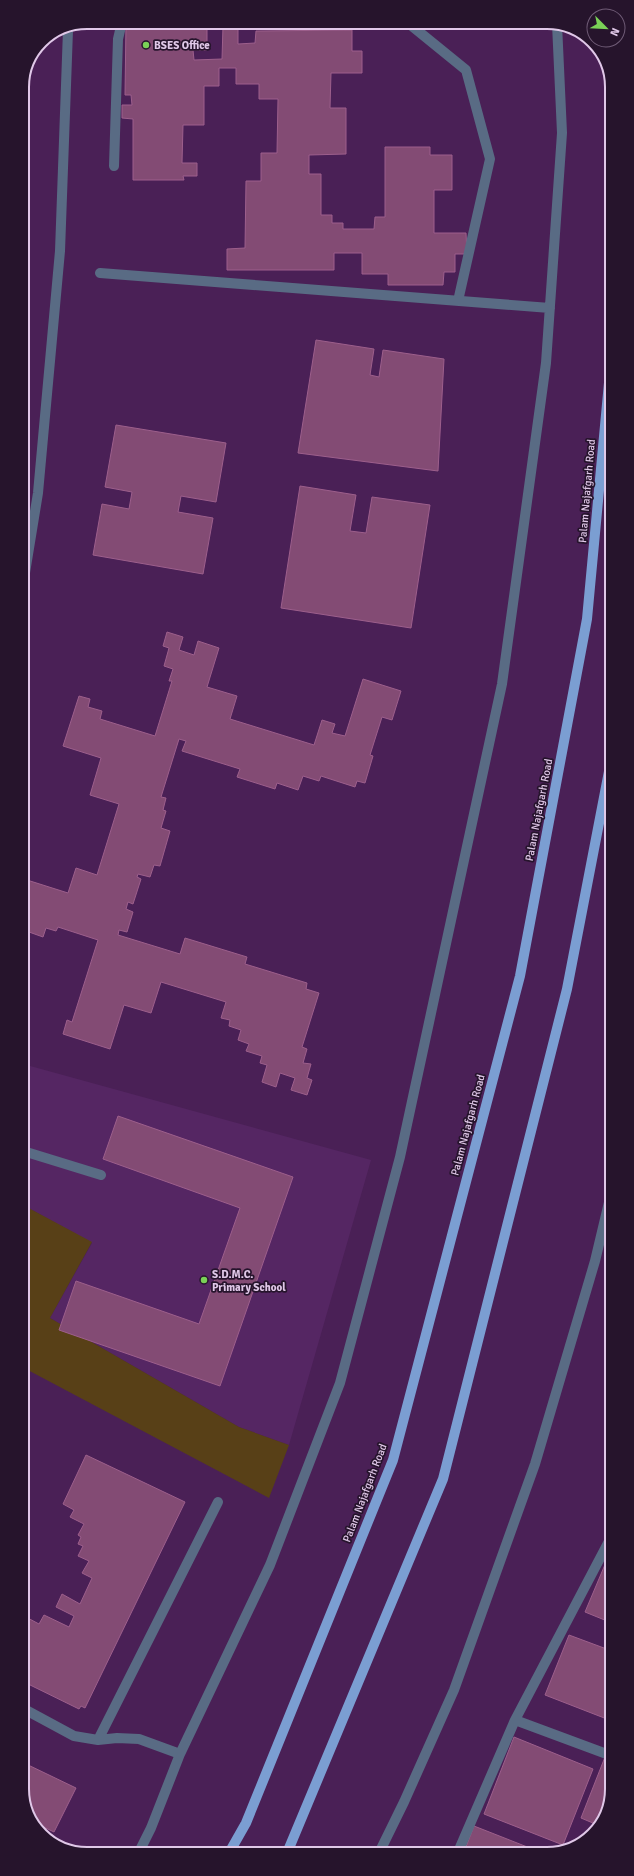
<svg xmlns="http://www.w3.org/2000/svg" width="634" height="1876" viewBox="0 0 634 1876" font-family="Signika,sans-serif">
<style>
.built{fill:#552663}
.green{fill:#584017}
.building{fill:#834b74;stroke:#9d5f8c}
.lines{fill:none;stroke-linecap:round;stroke-linejoin:round}
.minor{stroke:#596b84;stroke-width:10}
.major{stroke:#7b9ed2;stroke-width:10}
.poi-dot{fill:#7ad157;stroke:#26142c;stroke-width:1.5}
.labels{text-anchor:middle;dominant-baseline:central;stroke-width:3.5;stroke-linejoin:round;paint-order:stroke}
.poi-label{font-size:11px;font-weight:bold;fill:#e0c8e8;stroke:#26142c;text-anchor:start}
.street-label{font-size:11px;fill:#e0c8e8;stroke:#26142c}
.rim{fill:none;stroke:#e0c8e8;stroke-width:2}
</style>
<rect width="100%" height="100%" fill="#4a2056"/>
<path class="built" d="M23,1064L371,1160L289,1445L239,1427L50,1318L92,1243L23,1205Z"/>
<path class="green" d="M23,1205L92,1242L50,1318L239,1427L289,1445L269,1498L24,1368Z"/>
<path class="building" d="M150,22H207V50H193L194,60L222,59L223,26H238V44L255,43L256,31L352,30V51H362V73H331L330,108H346V154L309,155V174H321V215H332V223H343V229H374L375,217H385V147H430V155H452V190H434V233H466L467,254H455V272H444L443,285H388V274H362V253H334V270H227V249L245,248L246,181H261V153H277L278,99H259V84H236V68H219V86H204V125H183L182,163H197V176H183L184,180H133V119L122,118V105H132L131,95H125L126,23H145V25H150Z
M316,340L374,349L370,375L379,377L383,350L444,359L438,471L298,453Z
M116,425L226,443L216,502L181,496L178,512L213,518L203,574L93,555L102,504L129,509L132,492L105,487Z
M300,486L356,495L350,531L366,533L372,497L430,505L411,628L281,608Z
M167,632L183,637L179,650L194,655L198,641L219,648L207,687L237,696L230,719L314,745L322,720L335,724L332,733L345,736L363,679L401,691L392,720L382,717L370,755L373,756L365,783L357,781L355,787L321,776L319,781L303,776L298,790L277,783L275,789L237,777L240,769L182,751L186,741L179,739L161,797L166,798L163,810L166,811L161,828L170,831L160,866L154,865L150,877L138,874L137,877L141,879L133,904L128,902L126,909L133,912L127,932L119,930L118,935L180,954L185,938L247,957L245,964L307,983L306,989L319,993L302,1047L307,1049L303,1063L311,1064L307,1078L312,1080L307,1095L291,1090L295,1078L280,1073L276,1087L262,1082L267,1065L260,1063L262,1056L246,1051L249,1044L238,1040L241,1030L229,1026L230,1020L221,1018L226,1002L161,982L151,1013L124,1005L110,1049L63,1034L67,1020L72,1022L98,940L58,927L56,931L46,928L43,937L29,932L27,939L23,938V893L27,880L68,893L76,868L97,875L119,804L90,795L101,758L63,746L79,696L90,699L88,707L102,711L100,719L155,736L172,681H169L173,669L164,666L169,648L163,646Z
M118,1116L293,1177L220,1386L59,1330L76,1281L199,1324L240,1208L103,1159Z
M86,1455L185,1502L85,1708L81,1706L79,1709L24,1682V1616L39,1624L44,1615L69,1627L74,1616L56,1607L62,1594L80,1604L92,1578L82,1573L89,1561L78,1556L83,1546L78,1544L81,1537L78,1535L84,1524L70,1517L74,1510L63,1504Z
M612,1548V1623L585,1612Z
M569,1635L612,1651V1721L545,1695Z
M514,1737L593,1769L563,1845L484,1814Z
M605,1757L612,1760V1790L600,1826L581,1818Z
M24,1763L76,1788L54,1832L35,1823L24,1806Z
M474,1826L540,1852H464Z"/>
<g class="lines">
<path class="minor" d="M407,22L466,70L490,159L458,301
M114,166L118,39L122,22
M100,273L550,308
M23,585L38,493L60,251L68,30
M23,1151L101,1175
M24,1709L74,1736L98,1740L117,1738L139,1739L180,1754
M515,1720L612,1756
M98,1740L218,1502
M458,1852L515,1720L608,1543L612,1539
M379,1853L404,1802L454,1690L535,1464L595,1261L611,1194
M138,1854L151,1828L180,1754L270,1565L340,1383L400,1157L502,684L546,363L562,133L557,24"/>
<path class="major" d="M229,1853L246,1823L393,1460L520,976L587,619L610,372
M287,1853L443,1479L567,989L611,761"/>
</g>
<g class="poi-dot">
<circle cx="146" cy="45" r="4"/>
<circle cx="204" cy="1280" r="4"/>
</g>
<g class="labels">
<g class="poi-label">
<text x="154" y="45">BSES Office</text>
<text x="212" y="1274">S.D.M.C.<tspan x="212" dy="13">Primary School</tspan></text>
</g>
<g class="street-label">
<text transform="translate(587 491) rotate(-85)">Palam Najafgarh Road</text>
<text transform="translate(539 810) rotate(-79)">Palam Najafgarh Road</text>
<text transform="translate(468 1125) rotate(-75)">Palam Najafgarh Road</text>
<text transform="translate(365 1493) rotate(-69)">Palam Najafgarh Road</text>
</g>
</g>
<path d="M0 0H634V1876H0ZM87 29H547A58 58 0 0 1 605 87V1789A58 58 0 0 1 547 1847H87A58 58 0 0 1 29 1789V87A58 58 0 0 1 87 29Z" fill="#26142c" fill-rule="evenodd"/>
<path class="rim" d="M87 29H547A58 58 0 0 1 605 87V1789A58 58 0 0 1 547 1847H87A58 58 0 0 1 29 1789V87A58 58 0 0 1 87 29Z"/>
<g transform="translate(606 28) rotate(114)"><circle r="19" fill="#26142c" stroke="#705c77"/>
<path d="M0-3L7 15L0 10L-7 15Z" fill="#7ad157"/>
<text y="-6" font-size="11" font-weight="bold" text-anchor="middle" fill="#e0c8e8">N</text>
</g>
</svg>
